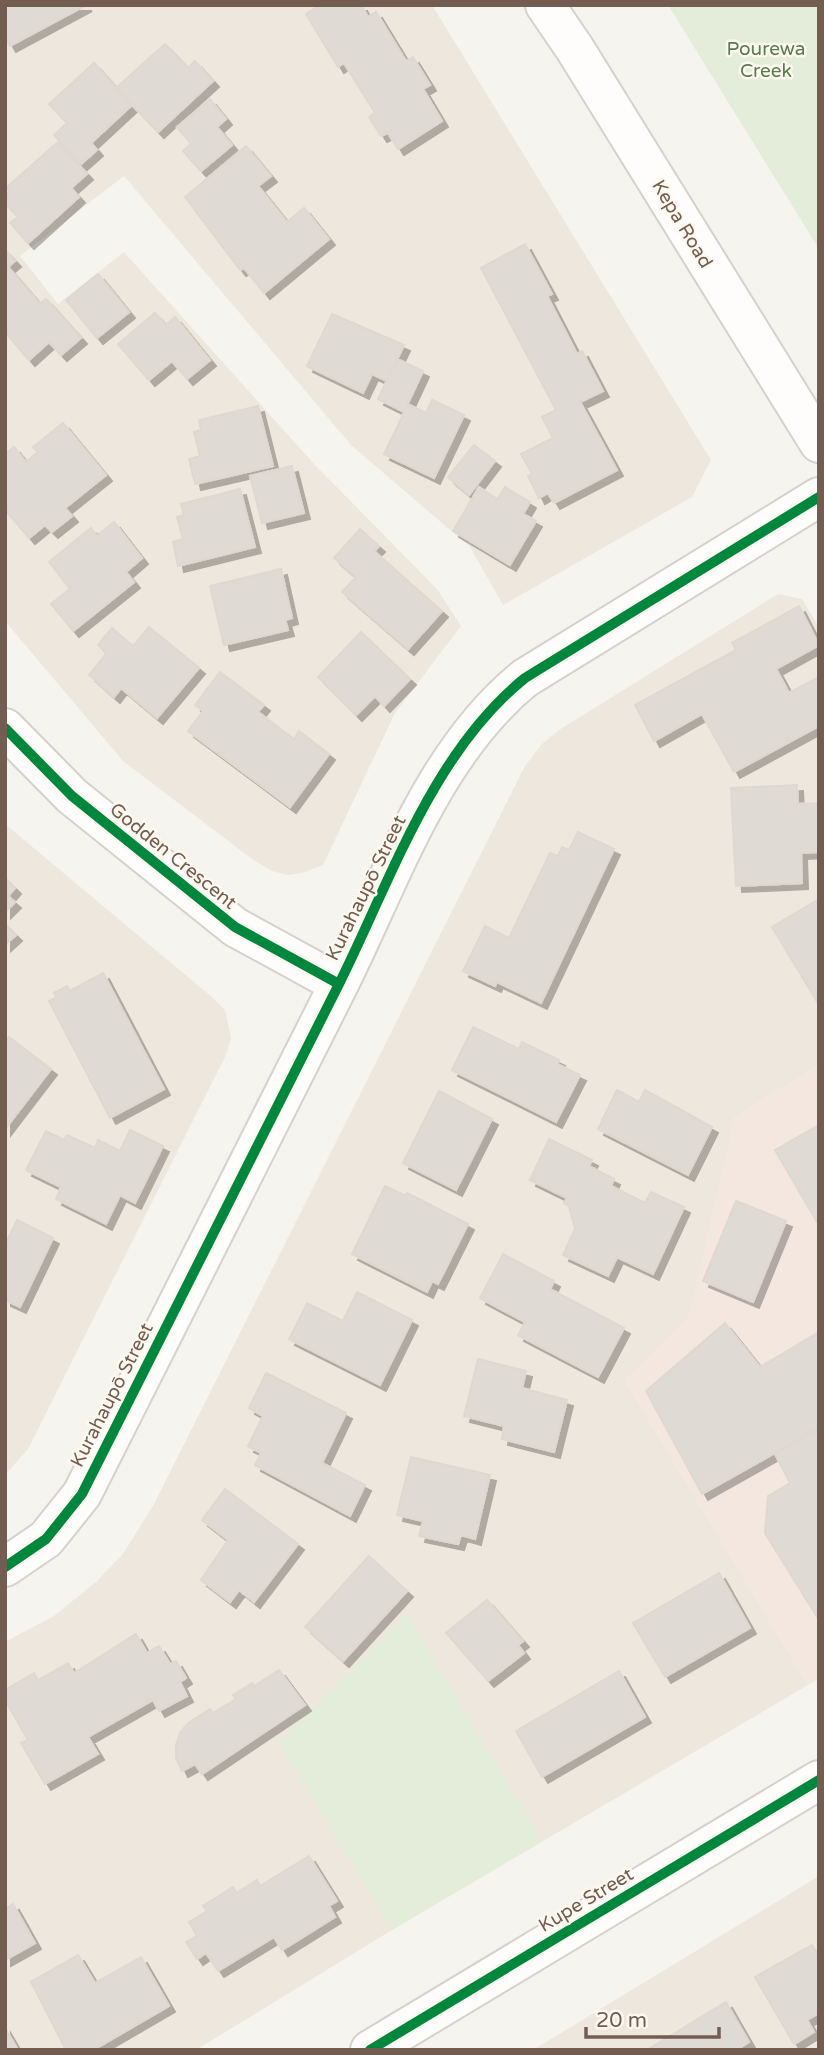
<svg xmlns="http://www.w3.org/2000/svg" width="824" height="2055" viewBox="0 0 824 2055" font-family="'Varela Round',sans-serif">
<style>
.residential{fill:#eee7dd}
.commercial{fill:#f3e7e0}
.green{fill:#e4edda}
.building{fill:#e0dad4;stroke:#dfd8d1;stroke-width:2;filter:url(#shadow)}
.lines{fill:none;stroke-linecap:round;stroke-linejoin:round}
.minor-casing{stroke:#d6d1cc;stroke-width:42}
.tertiary-casing{stroke:#d6d1cc;stroke-width:42}
.secondary-casing{stroke:#d6d1cc;stroke-width:42}
.minor{stroke:#fefdfc;stroke-width:38}
.tertiary{stroke:#fefdfc;stroke-width:38}
.secondary{stroke:#fefdfc;stroke-width:38}
.cycleway-casing{stroke:#fdf9f1;stroke-width:15}
.cycleway{stroke:#00873e;stroke-width:10}
.labels{text-anchor:middle;dominant-baseline:central;stroke-width:5;stroke-linejoin:round;paint-order:stroke}
.park-label{font-size:19px;fill:#597c4d;stroke:#fdf9f1}
.street-label{font-size:19px;fill:#725d50;stroke:#fdf9f1}
</style>
<defs>
<filter id="shadow"><feDropShadow dx="6" dy="6" stdDeviation="0" flood-color="#0004"/></filter>
</defs>
<rect width="100%" height="100%" fill="#f6f4ee"/>
<path class="residential" d="M5,5H432L711,460L692,497L503,605L470,547L351,445L124,176L20,256L58,304L124,252L314,464L437,589L461,626L395,713L323,865L302,873L288,875L272,871L252,859L123,761L5,621Z
M778,594L802,599L819,627V1065L735,1117L689,1317L625,1381L808,1685L392,1930L196,2050H5V1642L54,1616L96,1582L123,1554L154,1504L525,766L541,745L559,730Z
M5,824L212,997L225,1010L231,1038L226,1055L28,1449L5,1475Z
M819,1876V2050H533Z"/>
<path class="commercial" d="M819,1065V1679L808,1685L625,1381L689,1316L735,1117Z"/>
<path class="green" d="M668,5H819V249Z
M407,1613L542,1841L392,1930L278,1742Z"/>
<path class="building" d="M5,5H86L10,46L5,37Z
M320,5H361L368,17L376,12L406,61L413,57L430,85L423,89L442,121L398,149L388,133L381,136L369,117L375,113L344,63L338,67L306,14Z
M165,44L188,68L195,61L213,81L158,132L116,88Z
M94,63L132,105L91,143L97,150L81,164L54,135L67,123L49,104Z
M210,99L226,119L217,127L232,145L201,171L183,151L191,144L177,127Z
M58,142L87,174L71,188L79,197L28,243L10,223L18,217L5,203V195L10,191L6,188Z
M246,146L271,176L258,186L287,222L304,208L329,239L264,293L244,268L240,270L185,197Z
M525,244L552,294L547,296L577,354L582,351L603,391L580,402L617,470L554,503L548,493L539,498L528,476L532,474L521,454L553,438L542,417L556,410L481,268Z
M5,250L15,261L8,267L40,304L46,299L81,338L61,355L49,342L29,360L5,332Z
M98,274L129,312L97,338L66,300Z
M155,313L166,325L175,317L210,360L187,379L172,361L149,380L118,344Z
M332,314L404,345L387,381L372,374L363,393L307,366Z
M397,359L423,371L404,412L378,399Z
M432,400L464,415L434,478L384,454L408,404L426,413Z
M258,406L273,466L195,484L189,459L200,456L194,432L201,430L199,420Z
M63,423L106,475L65,508L72,516L52,532L45,525L29,538L5,510V454L14,447L26,462L38,452L33,447Z
M474,445L495,461L469,495L448,477Z
M292,466L304,513L262,523L250,476Z
M479,487L497,499L505,487L530,502L523,514L536,521L510,565L453,531Z
M240,489L255,547L178,566L173,542L183,539L177,517L184,515L181,504Z
M114,522L142,558L126,572L134,582L73,631L51,604L70,589L49,562L91,528L97,536Z
M360,529L379,546L374,551L442,611L408,649L342,592L356,577L334,558Z
M281,569L292,618L285,620L288,630L224,645L210,586Z
M799,606L819,645L776,669L789,693L819,677V726L734,772L702,714L654,741L635,705L736,650L732,643Z
M149,627L199,668L157,718L121,688L114,697L89,675L107,653L98,645L112,628L133,646Z
M361,632L410,679L384,706L375,696L356,715L318,677Z
M220,672L264,705L258,712L294,739L299,731L329,754L290,807L188,731L203,711L195,705Z
M797,785L798,804L819,803V852L801,853L802,883L736,886L731,788Z
M578,832L614,849L541,1003L497,982L495,986L463,971L485,926L509,938L550,853L558,856L562,847L569,850Z
M5,878L15,888L8,896L15,902L5,912Z
M819,899V1005L772,927Z
M5,924L16,935L5,945Z
M103,973L164,1089L110,1118L49,1001L56,998L54,993L67,986L70,991Z
M473,1027L519,1049L522,1042L559,1060L557,1064L580,1075L556,1122L452,1070Z
M9,1037L51,1069L5,1129V1042Z
M617,1090L639,1102L645,1090L712,1127L688,1175L598,1129Z
M439,1091L492,1119L456,1190L403,1163Z
M819,1125V1221L817,1222L775,1150Z
M130,1130L163,1146L135,1203L120,1195L106,1224L56,1199L61,1187L26,1170L46,1131L64,1140L67,1135L95,1148L98,1140L120,1151Z
M549,1139L592,1160L589,1166L614,1179L611,1186L645,1203L651,1192L684,1207L653,1274L617,1257L608,1276L563,1255L575,1229L569,1206L564,1203L567,1198L530,1180Z
M385,1186L406,1196L407,1193L468,1224L438,1284L432,1281L427,1292L352,1254Z
M736,1201L786,1221L753,1302L703,1281Z
M17,1220L53,1238L20,1307L5,1300V1245Z
M503,1254L554,1281L550,1289L624,1328L598,1377L518,1335L525,1322L480,1298Z
M357,1292L412,1320L380,1385L289,1339L307,1303L343,1321Z
M725,1323L760,1367L819,1332V1428L702,1494L646,1391Z
M478,1359L526,1371L522,1388L567,1400L554,1452L502,1439L504,1426L464,1416Z
M266,1373L346,1413L322,1463L365,1485L350,1516L255,1465L261,1453L248,1446L263,1416L249,1408Z
M819,1428V1620L765,1533L768,1496L790,1483L775,1454Z
M411,1457L490,1475L475,1539L461,1535L458,1544L419,1536L423,1521L397,1515Z
M225,1489L298,1544L254,1602L239,1590L230,1602L201,1580L228,1540L202,1520Z
M369,1556L407,1591L343,1661L305,1627Z
M719,1573L750,1628L665,1677L633,1623Z
M487,1600L523,1641L518,1645L524,1653L488,1681L446,1633Z
M136,1634L147,1653L159,1646L170,1664L176,1661L186,1678L180,1682L187,1696L159,1711L153,1700L88,1737L98,1754L45,1784L21,1743L28,1740L5,1700V1690L34,1673L38,1680L68,1663L74,1673Z
M279,1670L305,1705L202,1774L195,1764L182,1771L176,1758V1745L180,1733L188,1723L210,1709L213,1713L236,1699L233,1695L252,1683L254,1686Z
M619,1671L645,1717L542,1777L516,1731Z
M309,1856L337,1901L329,1906L335,1917L282,1950L274,1937L218,1971L206,1953L197,1959L186,1942L197,1936L189,1922L207,1911L203,1906L233,1887L236,1893L257,1880L260,1886Z
M13,1904L35,1943L5,1960V1909Z
M812,1945L819,1957V2013L807,2020L814,2032L794,2044L755,1977Z
M78,1955L95,1983L141,1957L169,2006L93,2050H66L31,1982Z
M726,2002L749,2042L736,2050H647Z
M5,2028L18,2050H5Z"/>
<g class="lines">
<g class="minor-casing">
<path id="minor" d="M5,728L72,796L235,927L339,984
M5,1567L46,1539L82,1494C167,1325 252,1157 337,988C390,883 431,754 525,678L819,497"/>
</g>
<g class="tertiary-casing">
<path id="tertiary" d="M370,2050L819,1780"/>
</g>
<g class="secondary-casing">
<path id="secondary" d="M545,5L575,49L819,443"/>
</g>
<use href="#minor" class="minor"/>
<use href="#tertiary" class="tertiary"/>
<use href="#secondary" class="secondary"/>
<g class="cycleway-casing">
<path id="cycleway" d="M5,728L72,796L235,927L339,984
M5,1567L46,1539L82,1494C167,1325 252,1157 337,988C390,883 431,754 525,678L819,497
M370,2050L819,1780"/>
</g>
<use href="#cycleway" class="cycleway"/>
</g>
<g class="labels">
<g class="park-label">
<text x="766" y="49">Pourewa<tspan x="766" dy="22">Creek</tspan></text>
</g>
<g class="street-label">
<text transform="translate(682 224) rotate(59)">Kepa Road</text>
<text transform="translate(173 856) rotate(39)">Godden Crescent</text>
<text transform="translate(366 888) rotate(-64)">Kurahaupō Street</text>
<text transform="translate(112 1395) rotate(-63)">Kurahaupō Street</text>
<text transform="translate(586 1900) rotate(-31)">Kupe Street</text>
</g>
</g>
<rect width="824" height="2055" fill="none" stroke="#725d50" stroke-width="14"/>
<path d="M586 2027v10h133v-10" fill="none" stroke="#725d50" stroke-width="3.5"/>
<text x="596" y="2027" font-size="21" fill="#725d50" stroke="#fdf9f1" stroke-width="5" paint-order="stroke">20 m</text>
</svg>
